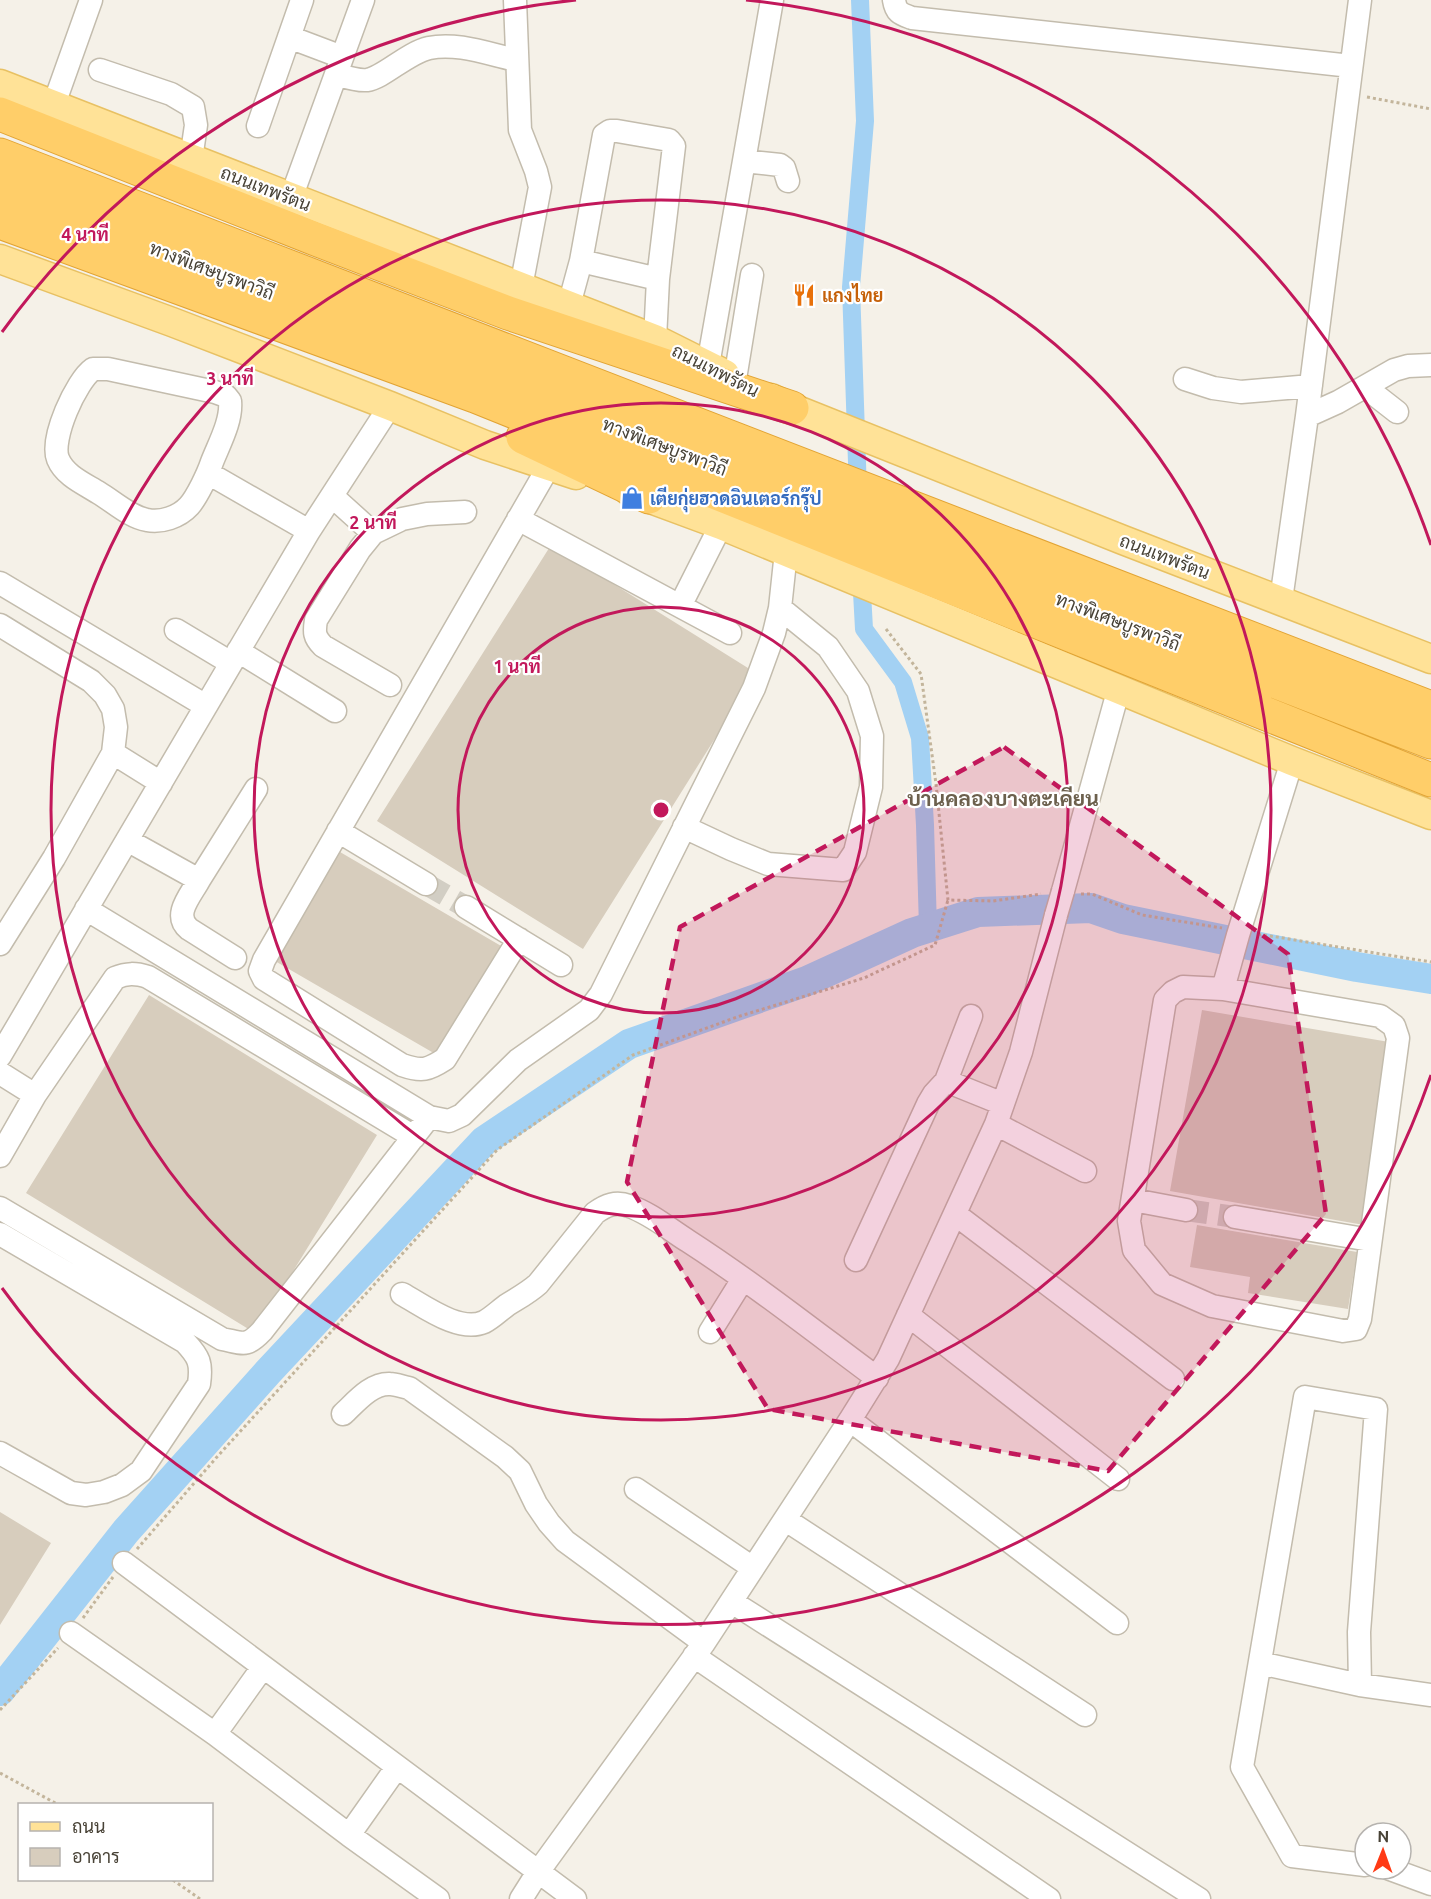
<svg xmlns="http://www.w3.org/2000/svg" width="1431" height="1899" viewBox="0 0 1431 1899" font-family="Ubuntu,Sarabun,sans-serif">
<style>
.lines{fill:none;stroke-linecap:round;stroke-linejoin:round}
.canal{stroke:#a3d1f3;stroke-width:18}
.river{stroke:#a3d1f3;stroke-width:30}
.building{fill:#d7cdbd}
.minor-tunnel{stroke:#d2cec4;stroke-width:22;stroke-dasharray:22 11;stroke-linecap:butt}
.minor-casing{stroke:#c3bcad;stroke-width:25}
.major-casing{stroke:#e8c163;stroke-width:31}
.highway-casing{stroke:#e2a434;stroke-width:35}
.path{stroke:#c3b59b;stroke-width:3;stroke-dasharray:3 3;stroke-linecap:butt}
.minor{stroke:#fff;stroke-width:22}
.major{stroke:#ffe297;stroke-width:28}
.highway{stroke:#ffce69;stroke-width:33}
.minor-bridge-casing{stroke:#c3bcad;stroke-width:25;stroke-linecap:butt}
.minor-bridge{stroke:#fff;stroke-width:22}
.marked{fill:#c2185b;fill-opacity:0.2;stroke:#c2185b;stroke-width:4.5;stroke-dasharray:12 8;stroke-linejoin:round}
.ring{fill:none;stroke:#c2185b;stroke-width:3}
.labels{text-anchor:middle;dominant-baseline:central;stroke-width:4.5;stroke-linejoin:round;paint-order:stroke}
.street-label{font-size:18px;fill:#484236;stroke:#fff}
.food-label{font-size:18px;font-weight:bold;fill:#c56008;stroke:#fff;text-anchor:start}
.shop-label{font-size:18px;font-weight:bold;fill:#366cbe;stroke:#fff;text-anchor:start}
.quarter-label{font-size:21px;font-weight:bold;fill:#6c604d;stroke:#fff}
.centre{fill:#c2185b;stroke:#fff;stroke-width:3}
.ring-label{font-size:18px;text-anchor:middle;font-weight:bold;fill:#c2185b;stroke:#fff;stroke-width:4.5;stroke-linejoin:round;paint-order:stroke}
</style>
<rect width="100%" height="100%" fill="#f5f1e8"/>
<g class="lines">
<path class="canal" d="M858,492L851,287L865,121L860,0
M861,574L864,629L903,682L920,738L925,825L928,928"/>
<path class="river" d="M0,1691L126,1531L268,1372L484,1141L629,1044L807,981L912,933L978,912L1091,908L1123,919L1357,967L1431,979"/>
</g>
<path class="building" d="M551,545L756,673L583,949L377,821Z
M340,852L508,950L444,1059L275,961Z
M149,995L377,1135L255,1333L26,1193Z
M1202,1010L1395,1043L1364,1225L1170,1191Z
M1197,1225L1357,1252L1348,1309L1248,1293L1250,1277L1190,1267Z
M0,1512L51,1543L0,1625Z"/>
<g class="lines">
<path class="minor-tunnel" d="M426,884L466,907
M1186,1210L1235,1217"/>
<g class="minor-casing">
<path id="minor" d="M515,0L520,130L536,171L540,187L521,287
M894,0C896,13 901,14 912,18L1351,66
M289,37L342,57
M100,70L171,94L193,107L196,125L191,159
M336,74C346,77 357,81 367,80C383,78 407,53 429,48C457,42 488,54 516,60
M54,104L91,0
M258,126L302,0
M744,161L772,0
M291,198L363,0
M581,261L604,135L610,131H617L669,140L674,146L658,279
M569,305L581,261L658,279L655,339
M708,365L744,161L780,165L784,168L788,181
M93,369H108L215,392L226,396L230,401C232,421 219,444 212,462C208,474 197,497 189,506C179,517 161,523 147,520C130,517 114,502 99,493C85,484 65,476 58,459C50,439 76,381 93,369Z
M735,379L752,275
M1185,379L1213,388L1241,392L1311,386
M1365,387L1397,412
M1307,416L1338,402L1394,370L1408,366L1431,365
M208,473L309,531
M332,496L373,533
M518,519L730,633
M0,583L206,706
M1281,600L1307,416L1360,0
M680,606L721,525
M0,625L91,681L105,695L113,709L116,727L113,753L54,858L0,944
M176,630L231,663
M238,651L335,711
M390,685L323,646C314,637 314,632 316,620L360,549L373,533L402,519L427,514L465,512
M113,753L161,783
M684,827L731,849L768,864L843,870L855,852L871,787L872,736L858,691L828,647L780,608
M338,831L426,884
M127,840L199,880L256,789
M199,880C191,895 172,915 189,929L235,958
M1063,891L1119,688
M466,907L561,965
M86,909L429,1117L449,1121L462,1115L518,1060L589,1010L601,994L754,688L774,633L780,608L786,552
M519,939L445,1059C428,1070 422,1072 402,1065L264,979L260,971L264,960L549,466
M1183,987L1223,989L1380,1016L1394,1026L1398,1038L1360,1319L1356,1329L1343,1331L1212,1306L1162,1284L1134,1250L1129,1221L1165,1000L1173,992Z
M1223,989L1238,935L1292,761
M0,1056L309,531L390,406
M0,1073L35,1095
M946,1081L971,1016
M996,1124L1085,1171
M0,1156L35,1095L115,978C127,973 135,973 148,977L414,1137
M1133,1200L1186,1210
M0,1208L222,1339C243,1343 246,1348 262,1331L429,1117
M955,1214L1173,1379
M1235,1217L1370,1240
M0,1234L185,1342C199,1357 202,1363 199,1384L141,1471L122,1485L104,1492L86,1495L71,1493L0,1453
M856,1260L928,1104L934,1094L946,1081L1003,1104
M402,1294C424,1306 459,1333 484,1322C492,1318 500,1310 507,1305C518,1298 528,1293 538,1284L595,1213C606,1205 616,1201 629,1206C650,1213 669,1229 688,1241C753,1283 815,1332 877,1378
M908,1315L1118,1479
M710,1332L743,1279
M343,1414C356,1402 371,1383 390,1384C396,1384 403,1387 409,1388L505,1457L520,1471L536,1504L549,1523L565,1541L704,1643
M850,1420L1117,1623
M636,1489L753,1568
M786,1520L1085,1715
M124,1563L575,1899
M732,1602L1199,1899
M71,1633L215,1734L349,1835L438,1899
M694,1656L1049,1899
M1260,1663L1360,1685L1431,1695
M1360,1685L1359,1632L1376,1409L1305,1397L1242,1767L1292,1856L1365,1865
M215,1734L263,1667
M349,1835L397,1767
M1390,1869L1431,1884
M521,1899L538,1872L704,1643L850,1420L888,1359L996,1124L1021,1052L1056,915"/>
</g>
<g class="major-casing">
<path id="major" d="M0,84L655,339L725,374
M0,259L172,322L390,406L485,445L576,475
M771,398L792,408L1123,540L1431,659
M629,491L721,525L1292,761L1431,815"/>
</g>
<g class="highway-casing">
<path id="highway" d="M0,114L313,238L508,313L792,408
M0,155L1431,708
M0,188L1431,742
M0,222L475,396L1431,780
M523,437L649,497"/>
</g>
<path class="path" d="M1367,97L1431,109
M886,629L921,674L936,784L948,900L993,901L1041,894
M1081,894H1092L1142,915L1222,928
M1258,934L1431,962
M137,1549L216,1458L497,1150L633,1055L737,1017L864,978L935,945L948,900
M83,1618L113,1577
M0,1710L58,1648
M0,1773L57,1804
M173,1880L200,1899"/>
<use href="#minor" class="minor"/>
<use href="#major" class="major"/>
<use href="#highway" class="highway"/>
<g class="minor-bridge-casing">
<path id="minor-bridge" d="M1056,915L1063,891"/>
</g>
<use href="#minor-bridge" class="minor-bridge"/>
</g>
<path class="marked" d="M1004,747L1288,954L1326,1214L1108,1471L768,1409L627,1182L680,927Z"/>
<g class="ring">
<circle cx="661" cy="810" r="203"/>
<circle cx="661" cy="810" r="407"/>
<circle cx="661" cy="810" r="610"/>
<path d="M1431 1075A814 814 0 0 1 2 1288M2 332A814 814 0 0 1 576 0M746 0A814 814 0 0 1 1431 545"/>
</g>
<defs>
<g id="restaurant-bare" transform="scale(1.8)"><path d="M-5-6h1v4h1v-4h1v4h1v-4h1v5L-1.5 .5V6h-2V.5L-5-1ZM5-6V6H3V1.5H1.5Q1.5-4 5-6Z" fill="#e8710a" stroke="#fff" stroke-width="2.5" paint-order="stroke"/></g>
<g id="shop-bare" transform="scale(1.8)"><path d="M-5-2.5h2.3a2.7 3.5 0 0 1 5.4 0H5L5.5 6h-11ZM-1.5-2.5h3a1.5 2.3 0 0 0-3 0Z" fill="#3f7fe0" stroke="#fff" stroke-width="2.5" paint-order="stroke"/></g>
</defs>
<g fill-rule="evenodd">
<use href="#restaurant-bare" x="804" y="295"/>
<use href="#shop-bare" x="632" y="498"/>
</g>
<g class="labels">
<g class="street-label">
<text transform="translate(266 188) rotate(21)">ถนนเทพรัตน</text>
<text transform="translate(212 270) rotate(21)">ทางพิเศษบูรพาวิถี</text>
<text transform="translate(716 370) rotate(27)">ถนนเทพรัตน</text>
<text transform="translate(665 446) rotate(21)">ทางพิเศษบูรพาวิถี</text>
<text transform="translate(1165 556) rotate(21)">ถนนเทพรัตน</text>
<text transform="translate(1118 621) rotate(21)">ทางพิเศษบูรพาวิถี</text>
</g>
<g class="food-label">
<text x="822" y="295">แกงไทย</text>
</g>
<g class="shop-label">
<text x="650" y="498">เตียกุ่ยฮวดอินเตอร์กรุ๊ป</text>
</g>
<g class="quarter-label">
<text x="1003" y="798">บ้านคลองบางตะเคียน</text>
</g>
</g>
<circle cx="661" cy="810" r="9" class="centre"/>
<g class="ring-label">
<text x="85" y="241">4 นาที</text>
<text x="230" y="385">3 นาที</text>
<text x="373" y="529">2 นาที</text>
<text x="517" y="673">1 นาที</text>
</g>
<rect x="18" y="1803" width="195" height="78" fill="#ffffff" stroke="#b6b3af" stroke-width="1.5"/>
<rect x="30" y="1822" width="30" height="9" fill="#ffe297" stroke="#b6b3af" stroke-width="1.5"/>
<text x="72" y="1833" font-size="18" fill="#484236">ถนน</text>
<rect x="30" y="1848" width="30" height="18" fill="#d7cdbd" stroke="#b6b3af" stroke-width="1.5"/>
<text x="72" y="1863" font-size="18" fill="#484236">อาคาร</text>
<g transform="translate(1383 1851) rotate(1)"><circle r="28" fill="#ffffff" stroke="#b6b3af" stroke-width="1.5"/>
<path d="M0-4.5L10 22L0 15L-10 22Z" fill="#ff3a15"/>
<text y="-9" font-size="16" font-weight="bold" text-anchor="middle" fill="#484236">N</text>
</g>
</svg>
